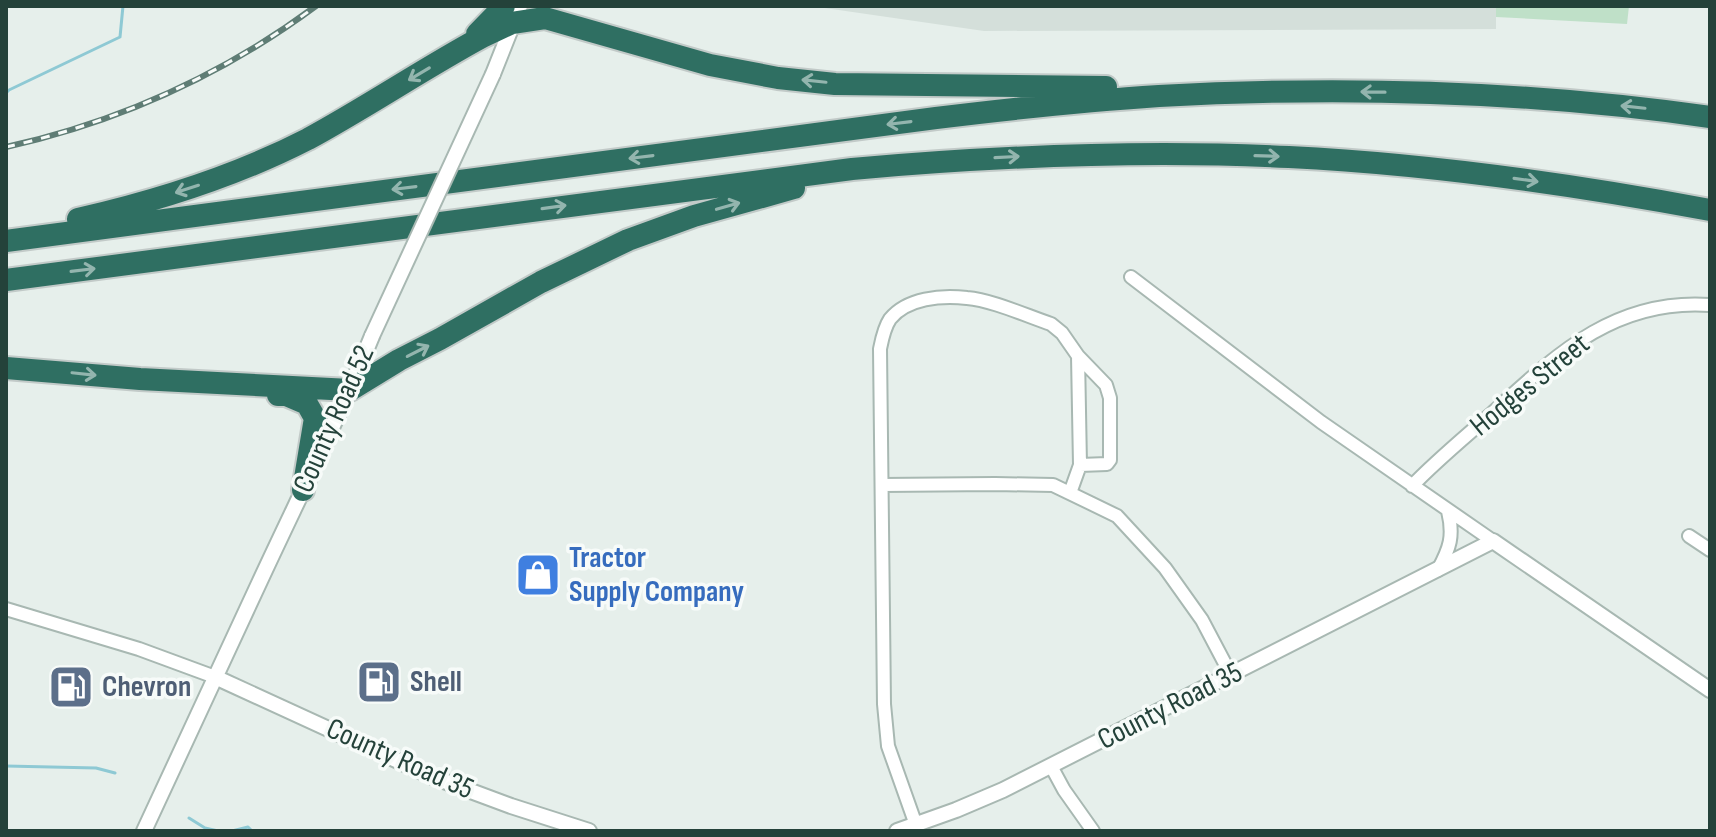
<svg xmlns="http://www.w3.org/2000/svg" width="1716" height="837" viewBox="0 0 1716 837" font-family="'Sofia Sans Condensed',sans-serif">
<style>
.built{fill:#d4dfda}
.green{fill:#bfe0c8}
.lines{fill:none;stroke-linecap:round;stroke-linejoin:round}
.stream{stroke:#8ec9d4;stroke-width:3}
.minor-casing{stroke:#a8b8b2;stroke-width:16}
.tertiary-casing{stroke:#a8b8b2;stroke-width:18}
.motorway-casing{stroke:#c2cac8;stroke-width:26}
.minor{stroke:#fff;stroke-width:12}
.tertiary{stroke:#fff;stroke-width:14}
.motorway{stroke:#2f6f62;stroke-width:22}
.rail-casing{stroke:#5f7d75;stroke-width:6}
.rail{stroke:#f7fbf9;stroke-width:3;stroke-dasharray:9;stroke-linecap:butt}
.tertiary-bridge-casing{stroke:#a8b8b2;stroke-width:18;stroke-linecap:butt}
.tertiary-bridge{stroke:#fff;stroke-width:14}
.oneway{stroke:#93b5ae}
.labels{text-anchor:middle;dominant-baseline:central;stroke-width:7;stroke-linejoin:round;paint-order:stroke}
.street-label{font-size:30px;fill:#24423a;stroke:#f7fbf9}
.shop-label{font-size:30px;font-weight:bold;fill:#366cbe;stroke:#f7fbf9;text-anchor:start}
.service-label{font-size:30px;font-weight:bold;fill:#4e5e75;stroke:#f7fbf9;text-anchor:start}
</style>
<rect width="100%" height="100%" fill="#e6efeb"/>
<path class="built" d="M811,6H1496V29L984,31Z"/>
<path class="green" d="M1496,6H1629L1627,24L1496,17Z"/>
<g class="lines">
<path class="stream" d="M6,93L9,90L120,37L123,6
M6,766L96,768L115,773
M189,818L205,828L218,831
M232,831L248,827L252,831"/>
<g class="minor-casing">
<path id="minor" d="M1131,277L1321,422L1493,541
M1078,356L1106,385L1110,398V460L1107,464L1080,465
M882,485L995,484L1053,485L1117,516L1165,568L1202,620L1231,675
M1412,486C1436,461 1464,438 1490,415C1555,356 1614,298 1710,305
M1689,536L1710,550
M1438,570C1450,548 1454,536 1448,511
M6,609L139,649L215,677
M1051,766L1064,790L1093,831
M916,825L888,746L884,704L880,349C882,339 884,328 890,319C907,298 941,295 967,298C992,300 1027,316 1051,324L1062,333L1078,356L1080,465L1070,493"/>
</g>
<g class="tertiary-casing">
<path id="tertiary" d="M493,74L520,6
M215,677L433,777L511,806L589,831
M144,831C183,748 221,664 260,581C298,499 338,420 372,336
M897,831L956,810L1003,790L1493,541L1710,690"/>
</g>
<g class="motorway-casing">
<path id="motorway" d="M477,34L504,6
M78,219C157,201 236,176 308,139C367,107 423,69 482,37L512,23L545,18L710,65L778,78L835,84L1106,87
M6,241L936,118C1010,109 1084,101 1159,96C1343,86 1528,91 1710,117
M6,280L852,169C997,156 1142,150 1289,157C1430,164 1571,184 1710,210
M6,368L140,379L350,390L399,360L440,339L541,282L628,240L694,216L794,188
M278,395H286L307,404L315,418L303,490"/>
</g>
<use href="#minor" class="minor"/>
<use href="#tertiary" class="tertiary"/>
<use href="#motorway" class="motorway"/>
<g class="rail-casing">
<path id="rail" d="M6,147C118,122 224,74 316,6"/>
</g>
<use href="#rail" class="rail"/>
<g class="tertiary-bridge-casing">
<path id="tertiary-bridge" d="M372,336L493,74"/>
</g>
<use href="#tertiary-bridge" class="tertiary-bridge"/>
</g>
<defs><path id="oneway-shaft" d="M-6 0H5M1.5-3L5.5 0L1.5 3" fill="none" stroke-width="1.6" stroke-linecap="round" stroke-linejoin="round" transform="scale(2)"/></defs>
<g class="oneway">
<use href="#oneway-shaft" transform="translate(419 74) rotate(149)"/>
<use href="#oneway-shaft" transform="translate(814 81) rotate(-174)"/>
<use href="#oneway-shaft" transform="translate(1373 92) rotate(-179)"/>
<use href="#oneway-shaft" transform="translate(1633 107) rotate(-174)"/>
<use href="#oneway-shaft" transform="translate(899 123) rotate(173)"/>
<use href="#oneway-shaft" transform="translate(1267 156) rotate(2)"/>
<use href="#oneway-shaft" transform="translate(641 157) rotate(173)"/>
<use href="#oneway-shaft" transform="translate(1007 157) rotate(-3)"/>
<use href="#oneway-shaft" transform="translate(1526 180) rotate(8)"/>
<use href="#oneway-shaft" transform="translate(404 188) rotate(173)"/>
<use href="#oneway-shaft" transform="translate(187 189) rotate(162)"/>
<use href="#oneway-shaft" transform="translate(728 206) rotate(-16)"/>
<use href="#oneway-shaft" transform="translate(554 207) rotate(-8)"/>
<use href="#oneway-shaft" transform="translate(83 270) rotate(-7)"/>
<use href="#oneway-shaft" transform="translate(418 351) rotate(-27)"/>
<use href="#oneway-shaft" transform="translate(84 374) rotate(6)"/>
</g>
<defs>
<g id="shop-square" transform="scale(2.3)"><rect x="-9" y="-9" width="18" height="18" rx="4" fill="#3f7fe0" stroke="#f7fbf9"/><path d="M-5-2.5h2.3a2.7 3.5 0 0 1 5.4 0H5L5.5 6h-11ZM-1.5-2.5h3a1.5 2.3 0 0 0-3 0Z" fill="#fff"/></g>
<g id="fuel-square" transform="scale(2.3)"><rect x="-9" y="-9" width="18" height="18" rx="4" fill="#5c6f8a" stroke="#f7fbf9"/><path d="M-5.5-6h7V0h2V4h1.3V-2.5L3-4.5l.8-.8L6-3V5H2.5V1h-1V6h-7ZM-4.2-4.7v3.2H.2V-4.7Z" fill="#fff"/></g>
</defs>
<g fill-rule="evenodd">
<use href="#shop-square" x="538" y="575"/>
<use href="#fuel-square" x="379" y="682"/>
<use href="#fuel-square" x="71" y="687"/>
</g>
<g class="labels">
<g class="street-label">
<text transform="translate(1530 385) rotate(-39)">Hodges Street</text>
<text transform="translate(334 419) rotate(-66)">County Road 52</text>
<text transform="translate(1170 706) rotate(-27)">County Road 35</text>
<text transform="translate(400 759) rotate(24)">County Road 35</text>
</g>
<g class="shop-label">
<text x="569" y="558">Tractor<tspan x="569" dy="34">Supply Company</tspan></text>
</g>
<g class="service-label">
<text x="410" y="682">Shell</text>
<text x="102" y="687">Chevron</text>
</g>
</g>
<rect width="1716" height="837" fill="none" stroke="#24423a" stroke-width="16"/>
</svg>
